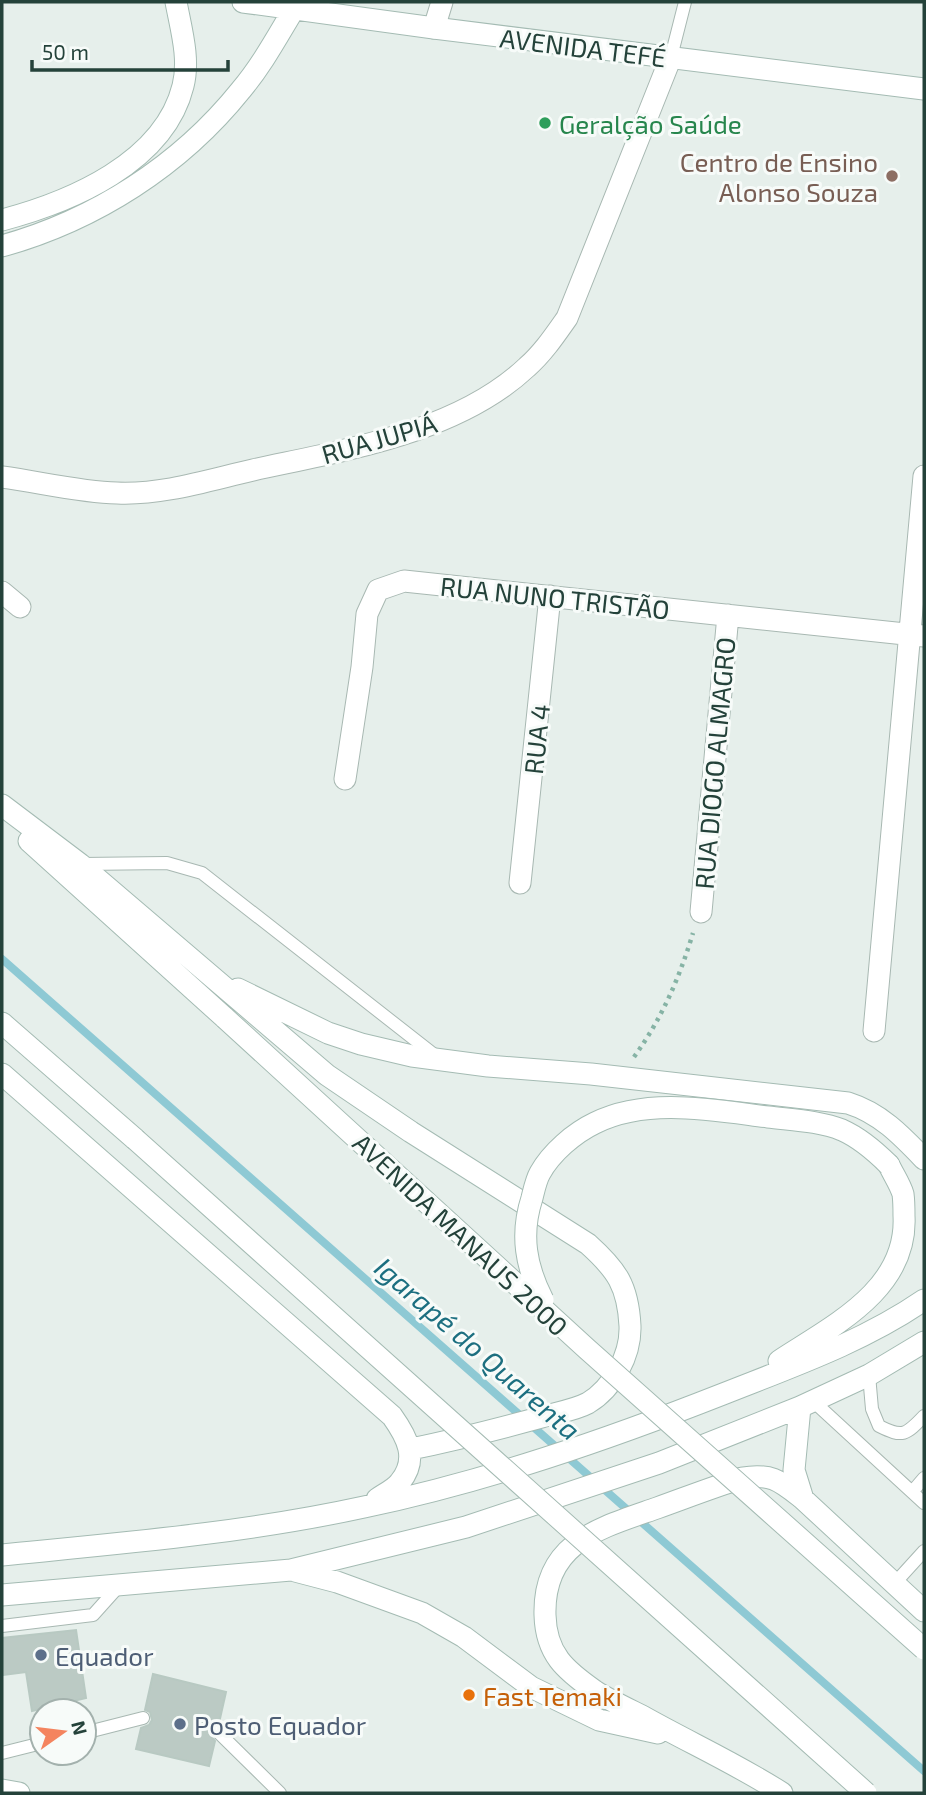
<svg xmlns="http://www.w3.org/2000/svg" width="926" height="1795" viewBox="0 0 926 1795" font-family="'Exo 2',sans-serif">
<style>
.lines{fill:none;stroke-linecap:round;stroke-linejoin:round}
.stream{stroke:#8ec9d4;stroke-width:8}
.building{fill:#bbcac4;stroke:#b8c9c2;stroke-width:2}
.lane-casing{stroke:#a8b8b2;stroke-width:14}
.street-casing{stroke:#a8b8b2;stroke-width:23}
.secondary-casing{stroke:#a4bbb3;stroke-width:23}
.path{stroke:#86b3a5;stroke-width:4.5;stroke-dasharray:3.5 5;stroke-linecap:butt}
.lane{stroke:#fff;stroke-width:12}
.street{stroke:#fff;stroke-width:21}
.secondary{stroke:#fff;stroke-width:21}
.secondary-bridge-casing{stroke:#a4bbb3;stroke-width:23;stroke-linecap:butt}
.secondary-bridge{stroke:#fff;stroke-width:21}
.leisure-dot{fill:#2e9e5b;stroke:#f7fbf9;stroke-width:2.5}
.education-dot{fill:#8d6e63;stroke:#f7fbf9;stroke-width:2.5}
.service-dot{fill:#5c6f8a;stroke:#f7fbf9;stroke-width:2.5}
.food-dot{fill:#e8710a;stroke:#f7fbf9;stroke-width:2.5}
.labels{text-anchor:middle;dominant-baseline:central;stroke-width:6;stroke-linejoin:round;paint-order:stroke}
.street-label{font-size:26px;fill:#24423a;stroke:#f7fbf9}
.leisure-label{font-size:26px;fill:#27864d;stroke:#f7fbf9;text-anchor:start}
.education-label{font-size:26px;fill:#785e54;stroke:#f7fbf9;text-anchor:end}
.service-label{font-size:26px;fill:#4e5e75;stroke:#f7fbf9;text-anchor:start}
.food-label{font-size:26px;fill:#c56008;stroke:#f7fbf9;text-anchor:start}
.water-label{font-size:28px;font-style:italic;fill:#1c6f80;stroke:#f7fbf9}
</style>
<rect width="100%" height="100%" fill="#e6efeb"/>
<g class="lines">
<path class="stream" d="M2,959L924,1771"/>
</g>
<path class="building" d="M76,1630L86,1698L32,1711L26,1672L2,1675V1638Z
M153,1674L226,1692L219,1723L211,1724L208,1729L209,1734L215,1741L209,1766L136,1749L141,1728L149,1725L152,1720L150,1712L145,1710Z"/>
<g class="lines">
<g class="lane-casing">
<path id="lane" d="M671,57L685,2
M82,864L167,863L202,873L437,1057
M869,1375L872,1409L879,1426C903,1438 906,1435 924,1416
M813,1401L924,1503
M912,1492L924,1478
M894,1584L924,1551
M2,1626L93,1615L119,1586
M217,1731L280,1793
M84,1733L143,1718
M2,1753L42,1743"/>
</g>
<g class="street-casing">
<path id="street" d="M434,28L442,2
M2,477C40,482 79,492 117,493C163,495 209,480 253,470C344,450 457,433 527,367C543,353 555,335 567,318L671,57
M2,592L20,607
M345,779L362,667L367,614L378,590L404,581L924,636
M520,883L550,596
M701,912L728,615
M874,1031L924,476"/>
</g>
<g class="secondary-casing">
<path id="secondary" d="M243,2L434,28L924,89
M2,220C70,202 164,163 183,86C190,59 181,29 176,2
M2,246C95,220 180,166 241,90C262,65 277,37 294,9
M2,805L80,864L327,1075L411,1132L588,1244C617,1270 628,1286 630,1326C631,1355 613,1388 588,1403C575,1410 556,1413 542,1417C498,1429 455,1440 411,1449
M29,841L225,1018
M238,989L328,1033L361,1044L412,1056L488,1066L591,1074L848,1103C880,1113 901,1135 924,1159
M2,1023L135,1139
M2,1074L392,1416C407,1437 419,1459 400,1482C395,1489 384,1494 377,1499
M779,1361C832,1326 908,1290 904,1216C904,1209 904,1201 903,1194C900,1184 893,1174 889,1165
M800,1407L794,1470L803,1499L924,1611
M2,1555C123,1543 245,1533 364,1507C487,1481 606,1440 723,1394C791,1367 863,1342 924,1300
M295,1571L337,1582L422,1613L464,1637L531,1687L599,1720L658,1733
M2,1595L291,1570L466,1527L659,1463L800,1407L869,1375L924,1342
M2,1790L19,1793
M782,1793C737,1764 688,1742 642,1716C626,1708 609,1700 595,1691C565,1670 546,1654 545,1615C543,1542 600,1528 657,1508C685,1498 713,1487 742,1478C772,1473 780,1481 803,1499"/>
</g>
<path class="path" d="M634,1057C662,1018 679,979 693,933"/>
<use href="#lane" class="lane"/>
<use href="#street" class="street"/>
<use href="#secondary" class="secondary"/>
<g class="secondary-bridge-casing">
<path id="secondary-bridge" d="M225,1018L587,1349L924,1649
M135,1139L866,1793
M543,1300C526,1267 520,1235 532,1198C534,1190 536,1180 540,1173C551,1153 574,1133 595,1123C647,1097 713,1110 768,1117C792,1120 820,1121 842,1130C860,1138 875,1151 889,1165"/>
</g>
<use href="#secondary-bridge" class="secondary-bridge"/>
</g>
<circle class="leisure-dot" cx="545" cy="123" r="7"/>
<circle class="education-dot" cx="892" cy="176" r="7"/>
<g class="service-dot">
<circle cx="41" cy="1655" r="7"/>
<circle cx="180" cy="1724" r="7"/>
</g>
<circle class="food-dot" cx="469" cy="1695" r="7"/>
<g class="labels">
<g class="street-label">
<text transform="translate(583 47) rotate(7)">AVENIDA TEFÉ</text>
<text transform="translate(379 438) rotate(-16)">RUA JUPIÁ</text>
<text transform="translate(555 597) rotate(6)">RUA NUNO TRISTÃO</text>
<text transform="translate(536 739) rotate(-84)">RUA 4</text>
<text transform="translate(714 763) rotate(-85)">RUA DIOGO ALMAGRO</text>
<text transform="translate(461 1234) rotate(43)">AVENIDA MANAUS 2000</text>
</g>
<g class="leisure-label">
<text x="559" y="123">Geralção Saúde</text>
</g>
<g class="education-label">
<text x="878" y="161">Centro de Ensino<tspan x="878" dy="30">Alonso Souza</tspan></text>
</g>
<g class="service-label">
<text x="55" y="1655">Equador</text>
<text x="194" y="1724">Posto Equador</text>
</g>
<g class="food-label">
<text x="483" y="1695">Fast Temaki</text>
</g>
<g class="water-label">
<text transform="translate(478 1348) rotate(41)">Igarapé do Quarenta</text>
</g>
</g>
<rect width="926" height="1795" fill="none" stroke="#24423a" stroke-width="7"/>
<g transform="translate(63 1732) rotate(76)"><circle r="33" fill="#f7fbf9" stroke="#a3b1ad" stroke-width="2"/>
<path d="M0-5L12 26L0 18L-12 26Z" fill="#f4845f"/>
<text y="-10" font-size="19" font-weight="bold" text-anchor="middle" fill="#24423a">N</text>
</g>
<path d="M32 60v10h196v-10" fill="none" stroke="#24423a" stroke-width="3.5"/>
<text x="42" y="60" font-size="21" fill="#24423a" stroke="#f7fbf9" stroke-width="5" paint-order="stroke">50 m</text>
</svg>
